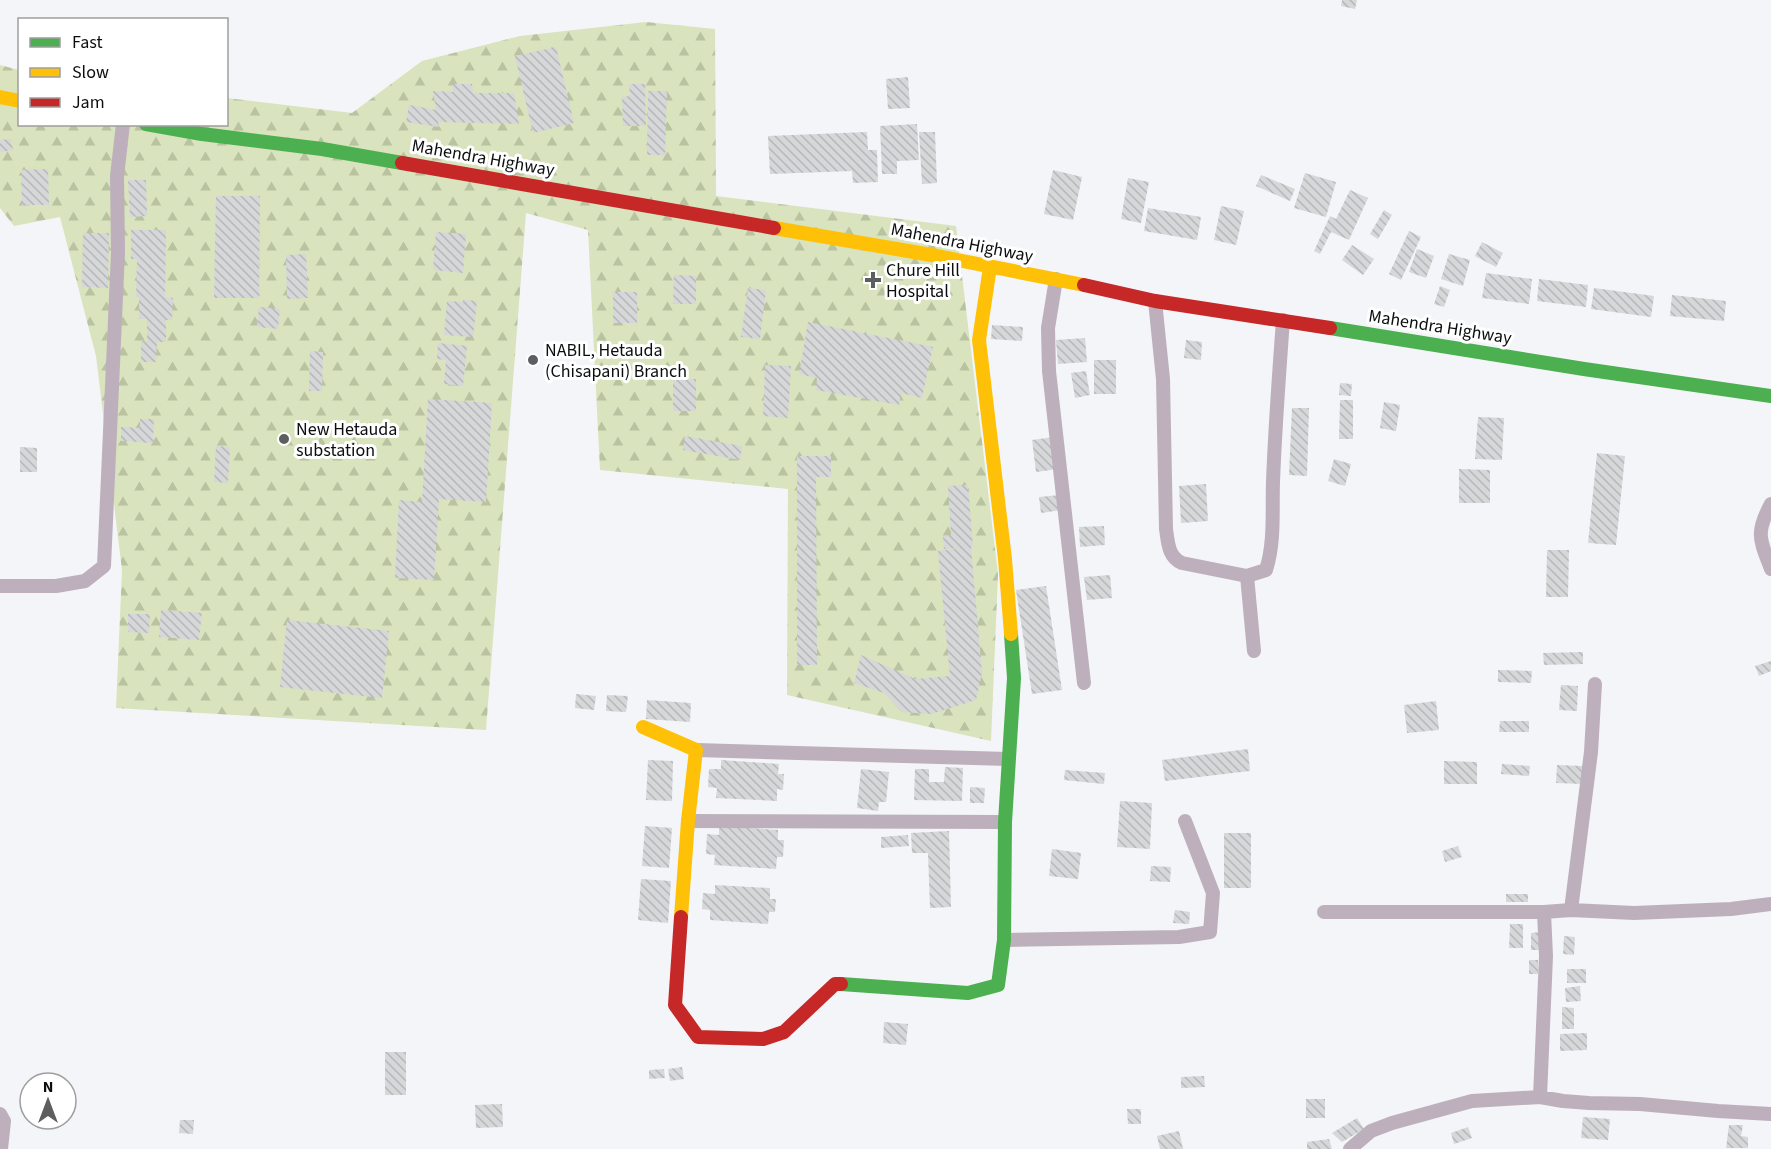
<svg xmlns="http://www.w3.org/2000/svg" width="1771" height="1149" viewBox="0 0 1771 1149" font-family="'Source Sans 3',sans-serif">
<style>
.forest{fill:url(#forest-firs)}
.building{fill:url(#building-back-hatch)}
.lines{fill:none;stroke-linecap:round;stroke-linejoin:round}
.street{stroke:#bdb0bc;stroke-width:14}
.fast{stroke:#4caf50;stroke-width:14}
.slow{stroke:#ffc107;stroke-width:14}
.jam{stroke:#c62828;stroke-width:14}
.poi-dot{fill:#5d5e60;stroke:#fff;stroke-width:2}
.labels{text-anchor:middle;dominant-baseline:central;stroke-width:6;stroke-linejoin:round;paint-order:stroke}
.street-label{font-size:18px;fill:#0c0d0e;stroke:#fff}
.poi-label{font-size:18px;fill:#0c0d0e;stroke:#fff;text-anchor:start}
</style>
<defs>
<pattern id="forest-firs" width="22" height="20" patternUnits="userSpaceOnUse" patternTransform="scale(1.5)"><rect width="22" height="20" fill="#d9e3bd"/><path d="M5 1l3.5 6h-7zM16 11l3.5 6h-7z" fill="#b9c2a1"/></pattern>
<pattern id="building-back-hatch" width="6" height="6" patternUnits="userSpaceOnUse" patternTransform="scale(1.5)"><rect width="6" height="6" fill="#d6d7d9"/><path d="M-1 5l2 2M0 0l6 6M5-1l2 2" fill="none" stroke="#b6b7b9"/></pattern>
</defs>
<rect width="100%" height="100%" fill="#f3f5f8"/>
<path class="forest" d="M646,22L715,29L716,196L956,226L998,574L991,741L787,695L788,489L600,470L588,230L526,213L486,730L116,708L122,570L96,356L60,217L14,226L0,208V65L19,70L20,124H226L227,98L352,113L422,61L520,36Z"/>
<path class="building" d="M1342,0H1357L1355,9L1341,6Z
M556,47L574,123L533,133L515,56Z
M908,77L910,108L888,109L886,79Z
M452,84H472L473,93H514L519,124L438,122L439,127L406,122L409,105L436,110L433,91L453,92Z
M629,84H645L646,126H623L622,97L630,96Z
M648,91H667L665,155H647Z
M917,124L919,160L897,161V174H882L880,126Z
M867,132L868,150H877L878,182L853,183L852,171L770,174L768,136Z
M919,132H935L937,183L922,184Z
M11,139L13,150L0,152V140Z
M48,169L49,205H22L21,170Z
M1053,170L1082,177L1073,220L1044,214Z
M1305,173L1336,182L1326,217L1294,208Z
M1261,175L1295,189L1290,201L1256,186Z
M1128,178L1149,182L1141,223L1121,219Z
M128,180H146L147,216L130,217Z
M1350,190L1368,198L1349,240L1331,232L1320,254L1314,251L1330,216L1336,219Z
M216,196H260L259,298H214Z
M1221,206L1244,211L1236,245L1214,240Z
M1148,208L1201,217L1197,240L1144,231Z
M1384,210L1392,215L1378,239L1370,234Z
M131,230H166L165,297L173,298L172,320H166V342H157L156,362H141V341H147V319H139V297H136L137,259H131Z
M1409,231L1421,237L1401,280L1389,274Z
M436,232L466,234L463,273L433,270Z
M83,233H109L108,288L82,287Z
M1482,242L1503,253L1496,267L1475,256Z
M1352,245L1374,259L1363,275L1342,260Z
M1417,249L1434,256L1426,278L1409,272Z
M306,254L308,298L287,299L286,255Z
M1449,254L1470,260L1463,286L1441,279Z
M1486,273L1532,279L1529,304L1482,298Z
M674,275L696,276V304H673Z
M1539,279L1588,285L1586,307L1537,301Z
M1440,286L1450,290L1444,307L1434,304Z
M748,288L766,290L760,339L741,337Z
M1594,288L1654,296L1651,317L1591,309Z
M613,292H637V323H613Z
M1672,295L1726,301L1724,321L1670,316Z
M463,300L477,301L473,337L444,335L447,301L463,302Z
M259,307L280,309L278,329L257,327Z
M808,322L933,347L922,398L901,393L899,405L816,390L817,378L799,374Z
M992,325L1023,327L1022,341L991,339Z
M1085,338L1087,362L1058,364L1056,340Z
M1186,340L1202,342L1201,360L1184,358Z
M438,343L467,346L463,386L444,384L446,360L437,359Z
M310,351L323,352L322,391H309Z
M1094,360H1116V394H1094Z
M765,365L791,366L788,418L763,416Z
M1086,371L1090,395L1075,398L1071,373Z
M696,379V411H673V380Z
M1340,383L1352,384L1351,396L1339,395Z
M428,399L492,403L486,502L439,499L434,580L395,578L399,500L422,502Z
M1340,400H1353V439H1339Z
M1384,402L1400,405L1396,431L1380,428Z
M1292,408H1309L1307,476L1289,475Z
M1478,417L1504,418L1502,460L1475,459Z
M140,419H154L153,443L121,441V427L140,428Z
M685,436L742,446L740,460L683,450Z
M1054,437L1058,469L1036,472L1032,440Z
M216,446L230,447L228,483L214,482Z
M20,447L37,448V472H20Z
M1597,453L1625,456L1616,545L1588,543Z
M797,456H831V477H816L817,665H797Z
M1334,459L1351,464L1345,486L1328,481Z
M1459,469L1490,470V503H1459Z
M1206,484L1208,521L1181,523L1179,486Z
M968,485L973,547H971L982,673L976,700L931,714L902,712L884,693L854,683L861,655L915,679L950,676L938,551L963,548L944,549L943,536L951,535L948,486Z
M1060,495L1062,510L1041,513L1039,497Z
M1104,526L1105,545L1080,547L1079,527Z
M1547,550H1569L1568,597H1546Z
M1110,575L1112,598L1087,600L1084,577Z
M1046,586L1062,690L1032,694L1016,590Z
M161,610L202,613L199,640L159,637Z
M128,614H150L149,633L128,632Z
M287,620L389,631L382,698L280,687Z
M1583,652V664L1544,665L1543,653Z
M1771,661V671L1759,676L1755,666Z
M1498,670L1532,671L1531,683L1498,682Z
M1561,685L1578,686L1577,711L1559,710Z
M576,694L596,696L594,710L575,708Z
M607,695L628,696L626,712L606,711Z
M647,700L691,703L690,722L646,719Z
M1436,701L1439,730L1407,733L1404,705Z
M1500,721H1529V732H1499Z
M1248,749L1250,771L1165,781L1162,760Z
M648,760L673,761L672,801L646,800Z
M721,760L779,764L778,774H784L783,790L777,789V801L716,798L717,788L708,787L709,769H721Z
M1444,761L1477,762V784H1444Z
M1502,764L1530,766L1529,776L1501,774Z
M1557,765L1583,766L1582,784L1556,783Z
M945,767L963,768L962,801L914,800L915,769H929V782H944Z
M861,769L889,772L886,802H879L878,811L857,808Z
M1065,770L1105,773L1104,784L1064,780Z
M970,787L985,788L984,803H970Z
M1120,801L1152,803L1150,849L1117,847Z
M645,826L672,828L669,868L642,866Z
M719,826L778,830V840H784L783,857H777L776,869L714,865L715,855L706,854L707,834L719,835Z
M949,831L951,907L930,908L928,853H912L911,833Z
M1224,833H1251V888H1224Z
M908,835L909,846L881,848V837Z
M1458,846L1462,857L1445,862L1442,851Z
M1052,849L1081,853L1078,879L1049,876Z
M1151,866L1171,867L1170,882L1150,881Z
M641,879L671,881L668,923L638,920Z
M715,885L770,888V899H776L775,912H769L768,924L710,920V910L702,909L703,893L715,894Z
M1506,894H1528V902H1506Z
M1175,910L1190,912L1189,924L1173,923Z
M1510,924H1523V948H1509Z
M1540,932V950H1531V933Z
M1564,936L1575,937L1574,955L1563,954Z
M1529,960H1538V974H1529Z
M1567,969H1586V983H1567Z
M1580,986L1581,1001L1566,1002L1565,988Z
M1562,1007L1574,1008V1029H1562Z
M884,1022L908,1024L906,1045L883,1043Z
M1587,1033V1050L1560,1051V1034Z
M385,1052H406V1095H385Z
M682,1067L684,1079L670,1081L668,1069Z
M664,1069L665,1078L649,1079V1070Z
M1204,1076L1205,1087L1181,1088V1077Z
M1306,1099H1325V1118H1306Z
M502,1104L503,1127L476,1128L475,1105Z
M1127,1109H1141V1124H1128Z
M1583,1117L1610,1119L1608,1140L1581,1138Z
M1357,1118L1364,1129L1342,1142L1332,1133Z
M180,1120H194L193,1134L179,1133Z
M1729,1125H1743L1741,1136L1748,1137V1148H1726Z
M1468,1127L1472,1138L1454,1144L1451,1133Z
M1179,1131L1183,1149H1160L1157,1136Z
M1329,1139L1332,1149H1307V1142Z"/>
<g class="lines">
<path class="street" d="M1056,279L1048,328L1049,371L1084,683
M1155,301L1163,379L1166,529C1168,542 1168,557 1182,563L1247,576L1254,651
M1771,504C1755,533 1760,540 1771,569
M1247,576L1266,570C1275,542 1272,511 1273,482C1275,428 1279,374 1283,320
M0,586H56L85,581L104,566L118,252L117,176L123,124
M696,750L1008,759
M688,821L1005,822
M1571,910L1591,752L1595,684
M1324,912H1544
M1004,940L1179,937L1210,932L1213,893L1185,821
M1540,1097L1546,956L1544,912L1571,910L1634,913L1731,909L1771,904
M0,1114L4,1121L1,1149
M1350,1149L1371,1131L1392,1123L1472,1101L1540,1097L1563,1101L1589,1103L1640,1104L1718,1111L1771,1114"/>
<path class="fast" d="M146,124L202,134L322,149L402,163
M1330,328L1584,369L1771,396
M841,984L968,993L998,985L1004,940L1005,822L1014,678L1011,634"/>
<path class="slow" d="M0,97L20,101
M774,228L937,256L1084,285
M990,267L979,340L1005,559L1011,634
M643,727L696,750L688,821L681,917"/>
<path class="jam" d="M402,163L774,228
M1084,285L1155,301L1330,328
M681,917L675,1005L698,1037L763,1039L784,1032L835,984H841"/>
</g>
<g class="poi-dot">
<path d="M870 271h6v6h6v6h-6v6h-6v-6h-6v-6h6z"/>
<circle cx="533" cy="360" r="6"/>
<circle cx="284" cy="439" r="6"/>
</g>
<g class="labels">
<g class="street-label">
<text transform="translate(483 158) rotate(10)">Mahendra Highway</text>
<text transform="translate(962 243) rotate(11)">Mahendra Highway</text>
<text transform="translate(1440 327) rotate(9)">Mahendra Highway</text>
</g>
<g class="poi-label">
<text x="886" y="270">Chure Hill<tspan x="886" dy="21">Hospital</tspan></text>
<text x="545" y="350">NABIL, Hetauda<tspan x="545" dy="21">(Chisapani) Branch</tspan></text>
<text x="296" y="429">New Hetauda<tspan x="296" dy="21">substation</tspan></text>
</g>
</g>
<rect x="18" y="18" width="210" height="108" fill="#ffffff" stroke="#9e9e9f" stroke-width="1.5"/>
<rect x="30" y="38" width="30" height="9" fill="#4caf50" stroke="#9e9e9f" stroke-width="1.5"/>
<text x="72" y="48" font-size="18" fill="#0c0d0e">Fast</text>
<rect x="30" y="68" width="30" height="9" fill="#ffc107" stroke="#9e9e9f" stroke-width="1.5"/>
<text x="72" y="78" font-size="18" fill="#0c0d0e">Slow</text>
<rect x="30" y="98" width="30" height="9" fill="#c62828" stroke="#9e9e9f" stroke-width="1.5"/>
<text x="72" y="108" font-size="18" fill="#0c0d0e">Jam</text>
<g transform="translate(48 1101)"><circle r="28" fill="#ffffff" stroke="#9e9e9f" stroke-width="1.5"/>
<path d="M0-4.5L10 22L0 15L-10 22Z" fill="#5d5e60"/>
<text y="-9" font-size="16" font-weight="bold" text-anchor="middle" fill="#0c0d0e">N</text>
</g>
</svg>
